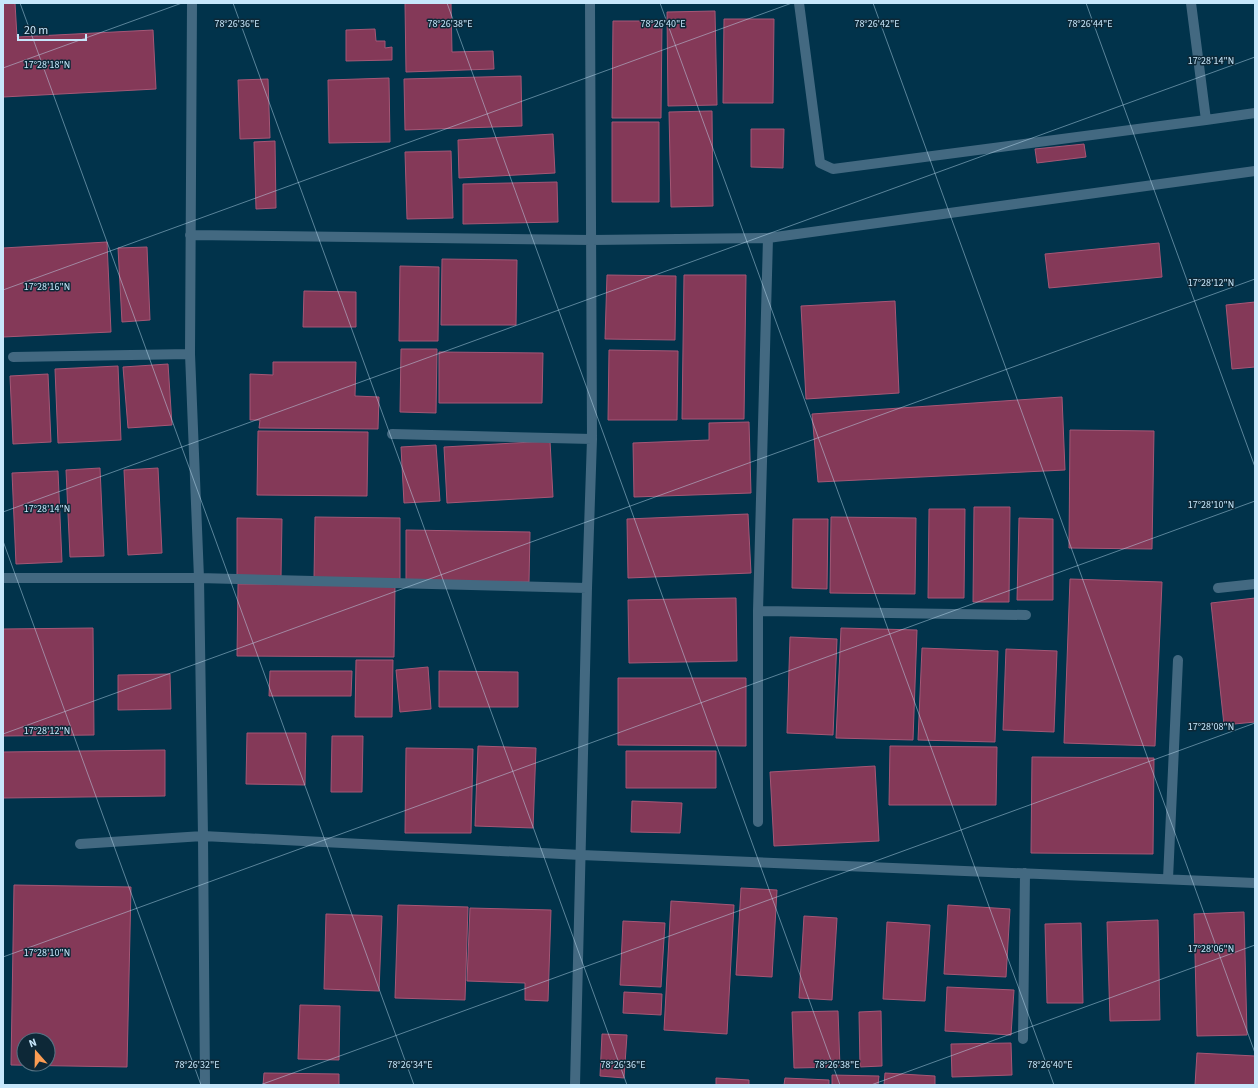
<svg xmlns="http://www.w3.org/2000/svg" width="1258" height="1088" viewBox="0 0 1258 1088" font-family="'Source Sans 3',sans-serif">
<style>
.building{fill:#843958;stroke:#a55776;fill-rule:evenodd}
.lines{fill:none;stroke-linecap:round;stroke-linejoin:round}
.minor{stroke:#436981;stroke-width:10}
.ticks{fill:none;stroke:#c7e7fb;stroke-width:1;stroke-opacity:0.45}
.ticks-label{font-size:10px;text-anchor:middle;fill:#c7e7fb;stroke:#0d2837;stroke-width:3;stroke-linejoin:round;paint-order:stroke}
</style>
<rect width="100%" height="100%" fill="#01334b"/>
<path class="building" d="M3,3H15L17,37L153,30L156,89L3,97Z
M405,3H451L452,52L493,51L494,69L406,72Z
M715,11L717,105L668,106L667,12Z
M724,19H774L773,103H723Z
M613,21H662L661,118H612Z
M375,29L376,41H385V48L392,47V60L346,61V30Z
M521,76L522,126L405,130L404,79Z
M389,78L390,142L329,143L328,80Z
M268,79L270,138L240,139L238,80Z
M712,111L713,206L671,207L669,112Z
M612,122H659V202H612Z
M751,129H784L783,168L751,167Z
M553,134L555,173L459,178L458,140Z
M275,141L276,208L256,209L254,142Z
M1084,144L1086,157L1037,163L1035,149Z
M451,151L453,218L407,219L405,152Z
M557,182L558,222L463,224V184Z
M107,242L111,332L3,337V248Z
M1159,243L1162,277L1049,288L1045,254Z
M147,247L150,320L122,322L118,248Z
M442,259L517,260L516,325H441Z
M400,266L439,267L438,341H399Z
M607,275L676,276L675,340L605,339Z
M684,275H746L744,419H682Z
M304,291L356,292V327H303Z
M895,301L899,393L806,399L801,306Z
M1255,302V367L1232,369L1226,305Z
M401,349H437L436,413L400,412Z
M609,350L678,351L677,420H608Z
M439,352L543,353L542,403H439Z
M273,362H356L355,396L379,397L378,429L259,428L260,420H250V374L273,375Z
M168,364L172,425L128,428L123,367Z
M118,366L121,440L58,443L55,369Z
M48,374L51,442L13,444L10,376Z
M1062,397L1065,470L818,482L812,414Z
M749,422L751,493L634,497L633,443L709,440V423Z
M1070,430L1154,431L1152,549L1069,548Z
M258,431L368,432L367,496L257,495Z
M550,441L553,497L447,503L444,447Z
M436,445L440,501L404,503L401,447Z
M100,468L104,556L70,557L66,470Z
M158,468L162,553L128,555L124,470Z
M58,471L62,562L16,564L12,473Z
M974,507H1010L1009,602H973Z
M929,509H965L964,598H928Z
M748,514L751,573L628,578L627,519Z
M315,517L400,518V580L314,579Z
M831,517L916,518L915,594L830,593Z
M237,518L282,519L281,577L237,576Z
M1019,518L1053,519V600H1017Z
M793,519H828L827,589L792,588Z
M406,530L530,532L529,582L406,581Z
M1070,579L1162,582L1155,746L1064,743Z
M238,584L395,585L394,657L237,656Z
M736,598L737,661L629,663L628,600Z
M1255,598V722L1224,725L1211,603Z
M93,628L94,735L3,736V629Z
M841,628L917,630L913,740L836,738Z
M790,637L837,639L833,735L787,733Z
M922,648L998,651L995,742L918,740Z
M1006,649L1057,651L1054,732L1003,730Z
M356,660H393L392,717H355Z
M428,667L431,709L400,712L396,670Z
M270,671H352L351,696H269Z
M439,671L518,672V707H439Z
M170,674L171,709L118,710V675Z
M618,678H746V746L618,745Z
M247,733H306L305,785L246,784Z
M332,736H363L362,792H331Z
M478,746L536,748L533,828L475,826Z
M890,746L997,747L996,805H889Z
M406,748L473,749L471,833H405Z
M165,750V796L3,798V752Z
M626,751H716V788H626Z
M1032,757L1154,758L1153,854L1031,853Z
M875,766L879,841L774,846L770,772Z
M632,801L682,803L680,833L631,832Z
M14,885L131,887L127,1067L11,1065ZM24,1040H48V1064H24Z
M741,888L777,890L772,977L736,975Z
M671,901L734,905L727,1034L664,1030Z
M398,905L468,907L465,1000L395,998Z
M948,905L1010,909L1006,977L944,974Z
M470,908L551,910L548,1001L525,1000V983L467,981Z
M1244,912L1247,1035L1197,1036L1194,914Z
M326,914L382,916L379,991L324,989Z
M804,916L837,918L832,1000L799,998Z
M1158,920L1160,1020L1110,1021L1107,922Z
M623,921L665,923L661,987L620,985Z
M887,922L930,925L925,1001L883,999Z
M1081,923L1083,1003H1047L1045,924Z
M947,987L1014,990L1011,1035L945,1031Z
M624,992L662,994L661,1015L623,1013Z
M300,1005L340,1006L339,1060L298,1059Z
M838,1011L840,1067L794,1068L792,1012Z
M881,1011L882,1066L860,1067L859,1012Z
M602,1034L627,1035L624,1078L600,1076Z
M1011,1043L1012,1075L952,1077L951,1044Z
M1197,1053L1255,1056V1085H1195Z
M264,1073L339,1074V1085H263Z
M885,1073L935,1076V1085H884Z
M832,1075L879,1076L878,1085H832Z
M716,1078L749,1080V1085H716Z
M785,1078L829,1080V1085H784Z"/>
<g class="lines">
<path class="minor" d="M192,3L190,354L199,578L203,836L205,1085
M799,3L820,163L833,169L1206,120
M1191,3L1206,120L1255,113
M190,235L591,240L768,238L1255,171
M768,238L758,611L1026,615
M13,357L190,354
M392,434L592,439
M3,578H199L587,588
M1218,588L1255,584
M758,611V822
M80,844L203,836L581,855L1255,883
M1168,879L1178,660
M1023,1039L1025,873
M575,1085L587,588L592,439L590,3"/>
</g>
<path class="ticks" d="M20,3L414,1085M233,3L627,1085M447,3L840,1085M660,3L1054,1085M873,3L1255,1053M1086,3L1255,467M3,68L182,3M3,290L792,3M3,512L1255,57M3,541L201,1085M3,734L1255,279M3,957L1255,501M260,1085L1255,723M871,1085L1255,945"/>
<g class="ticks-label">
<text x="237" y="27">78°26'36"E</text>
<text x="450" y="27">78°26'38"E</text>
<text x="1090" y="27">78°26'44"E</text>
<text x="663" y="27">78°26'40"E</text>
<text x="877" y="27">78°26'42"E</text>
<text x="1211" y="64">17°28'14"N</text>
<text x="47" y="68">17°28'18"N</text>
<text x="1211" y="286">17°28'12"N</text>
<text x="47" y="290">17°28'16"N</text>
<text x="1211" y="508">17°28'10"N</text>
<text x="47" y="512">17°28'14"N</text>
<text x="1211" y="730">17°28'08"N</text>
<text x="47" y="734">17°28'12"N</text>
<text x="1211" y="952">17°28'06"N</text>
<text x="47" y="956">17°28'10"N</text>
<text x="197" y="1068">78°26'32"E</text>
<text x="410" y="1068">78°26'34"E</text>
<text x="623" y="1068">78°26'36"E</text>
<text x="837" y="1068">78°26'38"E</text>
<text x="1050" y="1068">78°26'40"E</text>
</g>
<rect width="1258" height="1088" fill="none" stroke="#c7e7fb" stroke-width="8"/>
<g transform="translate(36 1052) rotate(340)"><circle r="19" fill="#0d2837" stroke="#577485"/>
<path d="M0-3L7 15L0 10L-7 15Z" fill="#fc9d53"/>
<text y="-6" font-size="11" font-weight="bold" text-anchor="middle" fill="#c7e7fb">N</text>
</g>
<path d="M18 34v6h68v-6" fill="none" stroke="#c7e7fb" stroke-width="2"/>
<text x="24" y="34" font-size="12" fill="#c7e7fb" stroke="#0d2837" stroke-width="3" paint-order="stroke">20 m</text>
</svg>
